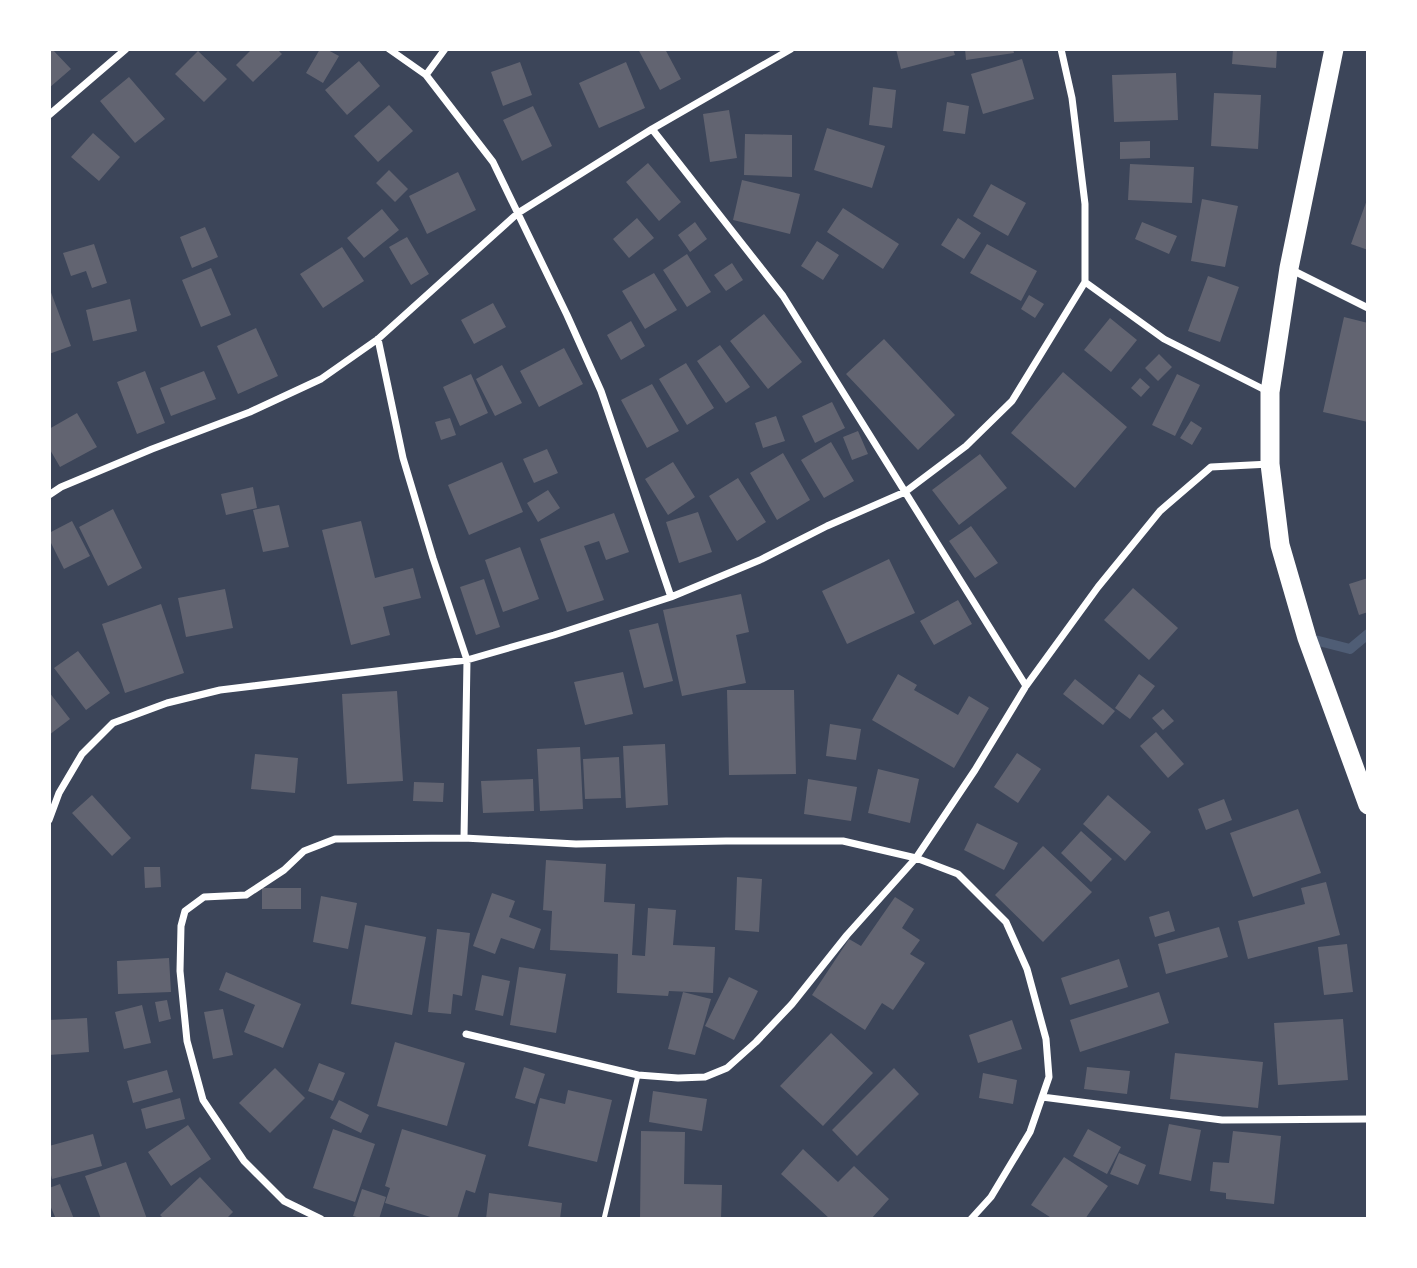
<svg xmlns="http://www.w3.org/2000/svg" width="1417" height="1268" viewBox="0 0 1417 1268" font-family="Ubuntu,sans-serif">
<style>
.green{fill:#3c4559}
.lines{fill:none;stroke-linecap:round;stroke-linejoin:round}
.stream{stroke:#4f5d75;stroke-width:10}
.building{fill:#626471}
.service{stroke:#fff;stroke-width:5}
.minor{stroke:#fff;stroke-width:7}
.trunk{stroke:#fff;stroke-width:19}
</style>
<rect width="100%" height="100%" fill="#2d3142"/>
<path class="green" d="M49,49H1368V1219H49Z"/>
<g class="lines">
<path class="stream" d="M1307,638L1350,649L1368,634"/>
</g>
<path class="building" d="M49,49H52L71,69L49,88Z
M252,49H277L282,54L253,82L236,65Z
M320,49H326L339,56L323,83L306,73Z
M638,49H665L681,79L660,90Z
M896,49H953L955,55L901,69Z
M965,49H1013L1014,53L966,60Z
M1233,49H1277L1276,68L1232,64Z
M198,51L227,79L204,102L175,74Z
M1022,59L1034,99L983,114L971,74Z
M359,61L380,86L347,115L325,90Z
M520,62L532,95L503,106L491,72Z
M626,62L645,108L599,128L579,83Z
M1176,73L1178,120L1114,122L1112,75Z
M129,77L165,119L135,143L100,101Z
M873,87L896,90L892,128L869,125Z
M1214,93L1261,95L1258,149L1211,146Z
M947,102L969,106L965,134L943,131Z
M389,105L413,131L378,162L354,136Z
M533,106L552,146L522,161L503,120Z
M729,110L737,158L710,162L703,114Z
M827,128L885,146L872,188L814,170Z
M93,133L120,157L99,181L71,157Z
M745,134L792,135V177L744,175Z
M1150,141V158L1120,159V142Z
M648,163L681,202L659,221L626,182Z
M1130,164L1194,167L1192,203L1128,200Z
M389,170L408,189L395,202L376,183Z
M458,172L476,210L427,234L409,196Z
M742,180L800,194L790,234L733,220Z
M991,184L1026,203L1008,236L973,216Z
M1368,197V250L1351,244Z
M1202,199L1238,206L1225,267L1191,261Z
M843,208L899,244L883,269L827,232Z
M382,209L399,230L364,258L347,238Z
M637,218L654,238L629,258L613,239Z
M958,218L981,233L964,259L941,245Z
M695,222L707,239L690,252L678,235Z
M1142,222L1177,236L1169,254L1135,239Z
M205,227L218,257L192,268L180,237Z
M407,237L429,274L411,285L389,247Z
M817,241L839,255L823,280L801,266Z
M94,244L107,283L92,288L86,271L71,276L63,253Z
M987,244L1037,271L1021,301L970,273Z
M342,247L364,281L323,308L300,274Z
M687,254L711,292L687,307L663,270Z
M732,263L743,280L726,291L714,275Z
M211,268L231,315L201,327L182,280Z
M654,273L677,310L645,329L622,291Z
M1208,276L1239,287L1220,342L1188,331Z
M49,287L71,346L49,354Z
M1029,295L1044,304L1035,318L1021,309Z
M130,299L137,331L93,341L86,310Z
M493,303L506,327L474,344L461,320Z
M764,314L802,362L768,389L730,341Z
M1344,317L1368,323V422L1323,412Z
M1110,318L1137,340L1111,372L1084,350Z
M631,321L645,346L621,360L607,335Z
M256,328L278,376L238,394L217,346Z
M884,339L955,415L918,450L846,374Z
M720,345L750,387L726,403L697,361Z
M564,348L583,384L539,407L520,371Z
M1159,354L1172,367L1158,381L1145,368Z
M686,363L714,408L687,425L659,379Z
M502,365L522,403L495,416L476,379Z
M145,371L165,423L137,434L117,382Z
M204,371L216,399L171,416L160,388Z
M1063,372L1127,427L1075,488L1011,433Z
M471,374L488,413L460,426L443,387Z
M1177,374L1200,385L1175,436L1152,425Z
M1140,378L1150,387L1141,397L1131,388Z
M652,384L679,431L647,448L621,400Z
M832,402L845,428L815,443L802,416Z
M77,413L97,447L60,467L49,448V429Z
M776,416L785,441L763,448L755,423Z
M450,418L456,435L441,440L435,422Z
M1191,421L1202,428L1192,445L1180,438Z
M858,431L868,454L852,460L843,437Z
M831,442L854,481L824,498L801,460Z
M547,449L558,473L534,483L523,459Z
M783,453L810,500L777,520L750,473Z
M980,454L1007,488L959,525L932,490Z
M502,462L523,512L469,535L448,485Z
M673,462L695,497L668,515L645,479Z
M738,478L766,522L737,541L709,496Z
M253,487L257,508L226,515L221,494Z
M548,490L560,508L538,522L527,503Z
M279,505L289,547L263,552L253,510Z
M113,509L142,568L108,586L79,527Z
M698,512L712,552L679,563L666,522Z
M614,513L629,552L606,560L599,541L584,546L604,600L567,612L540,539Z
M72,521L90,556L64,569L49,539V533Z
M361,521L375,578L413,568L421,598L383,607L390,635L351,645L322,530Z
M971,526L998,563L975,578L949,541Z
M520,547L539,599L503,612L485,560Z
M889,559L915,613L847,644L822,591Z
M1368,578V612L1359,615L1349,584Z
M484,579L500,627L476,635L460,587Z
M1133,588L1178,628L1149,660L1104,620Z
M225,589L233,628L186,637L178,598Z
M741,594L749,632L736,635L746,683L682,696L663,610Z
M958,600L972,624L934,645L920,621Z
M161,604L184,673L125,693L102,624Z
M658,623L673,681L644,688L629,630Z
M78,651L110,693L86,710L54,668Z
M623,672L633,714L585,725L574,682Z
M898,674L917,685L914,690L958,715L969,696L989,708L954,768L872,720Z
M1139,674L1155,686L1130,719L1115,708Z
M1075,679L1115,711L1103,725L1063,694Z
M727,690H794L796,774L729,775Z
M397,691L403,781L347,784L342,694Z
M49,692L70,719L49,735Z
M1163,709L1174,721L1163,730L1152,718Z
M830,724L861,729L856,760L826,756Z
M1156,732L1184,764L1168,778L1140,746Z
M665,744L668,805L626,808L623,746Z
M580,747L583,809L540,811L537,749Z
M1017,753L1041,769L1018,803L994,787Z
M255,754L298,758L295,793L251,789Z
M619,757L621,798L585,799L583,759Z
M878,769L919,779L910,823L868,813Z
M533,779L534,811L483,813L481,781Z
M808,779L857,787L851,821L804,814Z
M414,782L444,783L443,802L413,801Z
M92,795L131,838L112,856L72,813Z
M1108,795L1151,832L1125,861L1083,824Z
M1224,799L1232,820L1206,830L1198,809Z
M1298,809L1321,873L1253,897L1230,833Z
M977,823L1018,843L1004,870L964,850Z
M1081,831L1112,859L1091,882L1061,853Z
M1043,846L1092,892L1043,942L995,895Z
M546,860L606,864L604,902L635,904L632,955L645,956L648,908L676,910L673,945L715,947L713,993L669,991L668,996L617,993L618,954L550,950L552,911L543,910Z
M144,867H160L161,887L145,888Z
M737,877L762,879L759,932L735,930Z
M1326,882L1340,935L1248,959L1238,921L1305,904L1301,888Z
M262,888H301V909H262Z
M492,893L515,901L509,917L541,929L534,949L501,938L495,954L473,946Z
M321,896L357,903L348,949L313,942Z
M895,897L914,909L902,928L920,940L910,954L925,963L893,1010L882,1003L865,1030L812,995L849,939L861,946Z
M1169,911L1175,931L1155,937L1149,917Z
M365,925L426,937L412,1015L351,1004Z
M1219,927L1228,957L1166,974L1158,944Z
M437,929L470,933L462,996L453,994L451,1014L428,1012Z
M1347,944L1353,992L1324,995L1318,947Z
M169,958L171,992L118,994L117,961Z
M1119,959L1128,987L1070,1005L1061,978Z
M519,967L566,974L556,1033L510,1025Z
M226,972L301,1004L283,1048L244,1032L255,1005L219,990Z
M482,975L510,981L503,1016L475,1010Z
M729,977L758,991L734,1040L705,1026Z
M683,992L711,999L695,1055L668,1049Z
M1159,992L1169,1023L1080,1052L1070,1020Z
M167,1000L171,1019L159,1022L155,1002Z
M142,1005L151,1043L124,1049L115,1012Z
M223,1009L233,1055L213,1059L204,1012Z
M87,1018L89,1052L49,1055V1020Z
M1343,1019L1348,1080L1278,1085L1274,1023Z
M1012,1020L1022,1049L978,1063L969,1035Z
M831,1033L873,1073L823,1126L780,1086Z
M395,1042L465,1063L447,1126L377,1106Z
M1175,1053L1263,1062L1258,1108L1170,1099Z
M319,1063L345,1073L333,1101L308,1091Z
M524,1067L545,1074L535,1104L515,1098Z
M1087,1067L1130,1071L1127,1094L1084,1089Z
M275,1068L305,1098L270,1133L239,1103Z
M894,1068L919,1094L857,1156L832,1130Z
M167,1070L173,1092L133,1103L127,1081Z
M983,1073L1017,1080L1013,1104L979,1098Z
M568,1090L612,1100L597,1162L528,1146L540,1098L565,1104Z
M653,1091L707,1099L702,1131L649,1122Z
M180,1098L185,1119L146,1129L141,1109Z
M339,1100L369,1115L361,1133L330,1118Z
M1169,1124L1201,1130L1191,1181L1159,1174Z
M188,1125L211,1159L171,1186L148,1152Z
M333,1129L375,1144L355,1202L313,1188Z
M402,1129L486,1155L475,1193L466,1190L457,1219H437L385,1203L390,1188L385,1186Z
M1088,1129L1121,1147L1107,1174L1073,1156Z
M641,1131L685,1132L684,1184L722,1185L721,1219H640Z
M1233,1131L1281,1136L1274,1204L1226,1199V1193L1210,1191L1213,1162L1229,1163Z
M93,1134L102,1166L52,1179L49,1167V1146Z
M803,1149L838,1182L854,1166L889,1199L871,1219H830L781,1174Z
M1119,1153L1146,1165L1138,1185L1110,1174Z
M1064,1157L1108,1186L1085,1219H1053L1031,1205Z
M126,1162L147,1219H101L85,1176Z
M200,1177L233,1212L226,1219H164L160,1215Z
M60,1184L74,1219H56L49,1203V1188Z
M362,1189L386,1197L379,1219H364L353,1216Z
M489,1193L562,1203L560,1219H486Z"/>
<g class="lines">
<path class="service" d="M604,1219L638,1075"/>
<path class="minor" d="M389,49L426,75L493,162L567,315L601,391L671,597
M426,75L445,49
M49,115L126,49
M652,129L783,296L1026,686
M1290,269L1368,308
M1085,282L1164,339L1267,391
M378,339L403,458L433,558L467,660L464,838
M49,495L61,487L152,449L250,412L321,379L378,339L518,213L652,129L791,49
M49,820L59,793L82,754L113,723L167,703L220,690L467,660L554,635L671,597L760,560L827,526L905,492L966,446L1012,401L1085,282V204L1072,98L1061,49
M466,1034L638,1075L678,1078L705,1077L727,1068L756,1042L792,1004L847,935L916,858L975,770L1026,686L1098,587L1160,511L1211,467L1270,464
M1042,1097L1222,1120L1368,1119
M321,1219L284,1201L244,1161L203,1100L187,1041L180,971L181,926L185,911L204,897L246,895L284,870L304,851L335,839L464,838L576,844L726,841H843L916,858L958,874L1006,922L1027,969L1046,1039L1049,1077L1030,1132L991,1197L971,1219"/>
<path class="trunk" d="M1334,49L1289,268L1270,392V464L1280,545L1307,638L1368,805"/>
</g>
<rect width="1417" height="1268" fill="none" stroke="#ffffff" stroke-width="102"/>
</svg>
